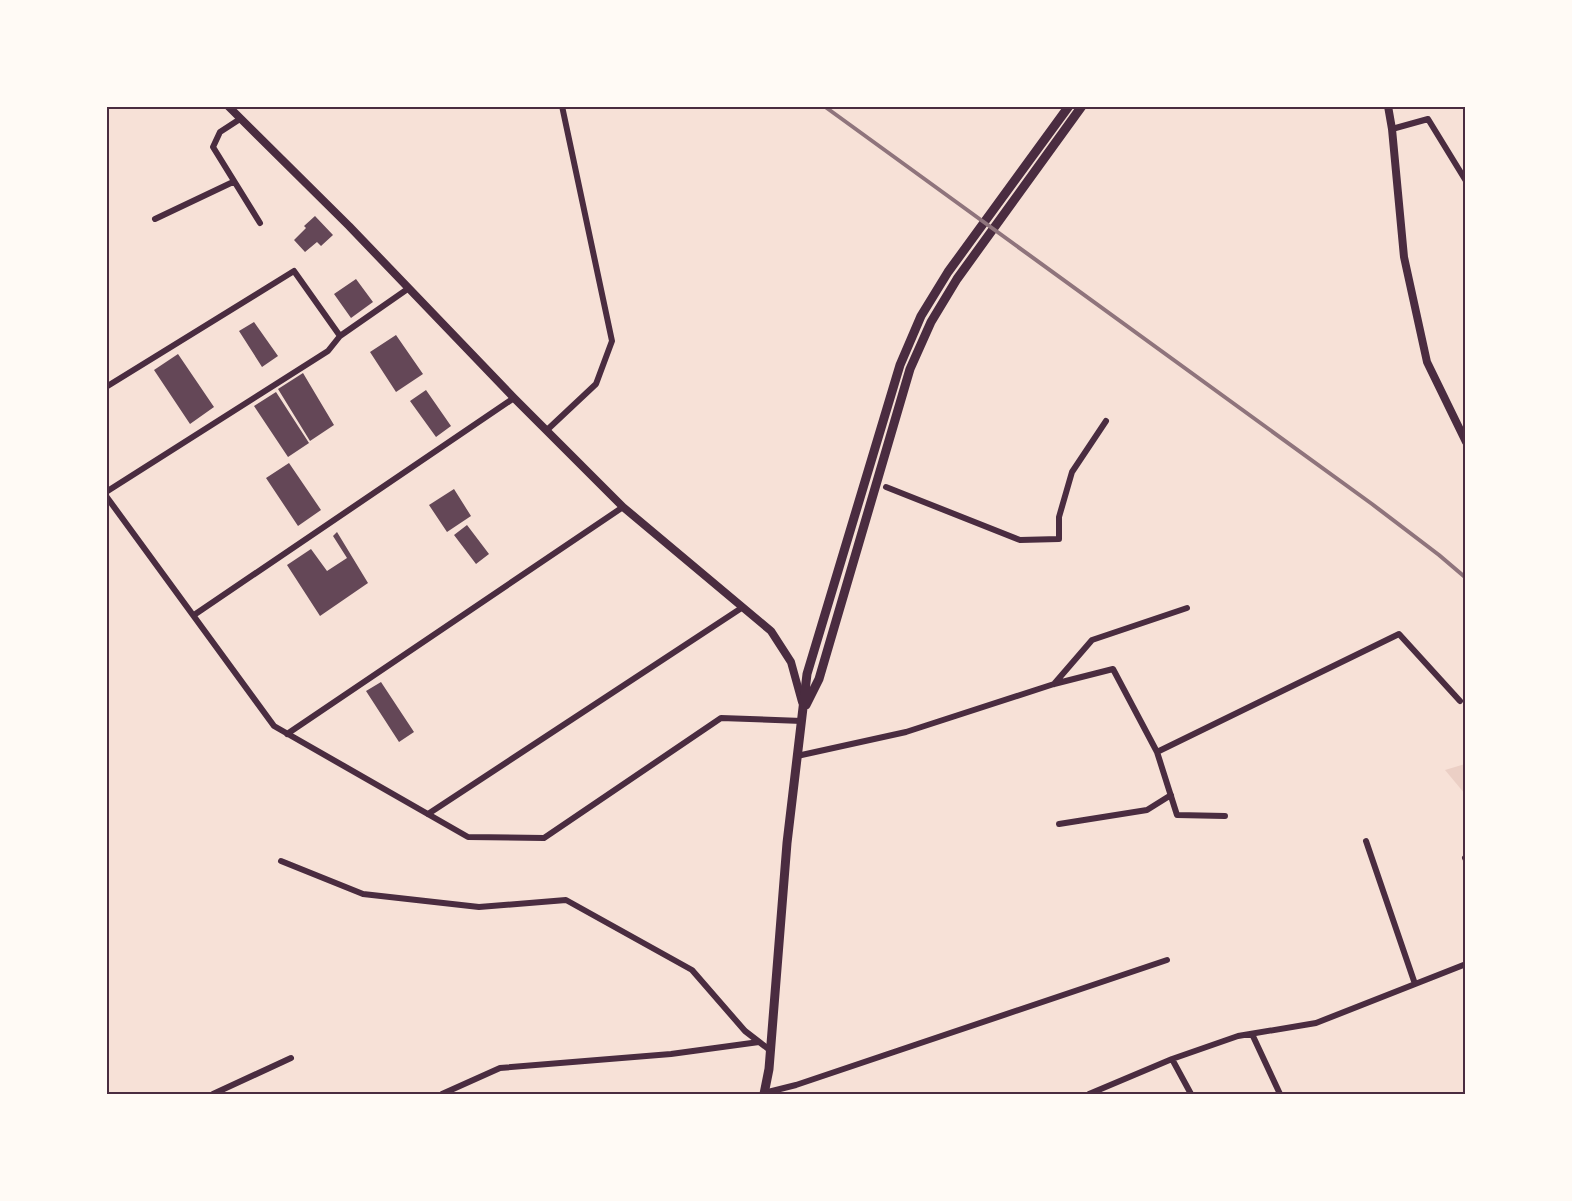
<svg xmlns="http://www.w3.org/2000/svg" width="1572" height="1201" viewBox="0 0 1572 1201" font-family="'Public Sans',sans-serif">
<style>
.green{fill:#ebcfc5}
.building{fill:#644757}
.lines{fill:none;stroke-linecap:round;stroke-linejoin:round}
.minor{stroke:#4a2c40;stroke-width:6}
.tertiary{stroke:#4a2c40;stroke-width:8}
.secondary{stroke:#4a2c40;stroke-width:8}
.primary{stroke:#4a2c40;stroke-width:9}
.rail{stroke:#8f747c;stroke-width:4}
.neatline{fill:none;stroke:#4a2c40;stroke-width:2}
</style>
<rect width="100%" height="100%" fill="#f7e1d7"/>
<path class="green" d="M1465,764H1466L1465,794L1445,770Z"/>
<path class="building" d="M315,216L333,235L321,246L317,242L305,252L294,240L306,228L304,226Z
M356,279L373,302L351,318L334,294Z
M254,322L278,356L262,367L239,331Z
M396,335L423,374L396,392L370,352Z
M178,354L214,407L190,424L154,370Z
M303,373L334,425L310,441L278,389Z
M426,390L451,426L436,437L410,401Z
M276,392L309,443L288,457L254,406Z
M289,463L321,510L298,526L266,478Z
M454,489L471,516L447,532L429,505Z
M467,525L489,554L476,564L454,535Z
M337,532L368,583L320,616L287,565L311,549L327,571L347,558L333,536Z
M381,682L414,732L399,742L366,691Z"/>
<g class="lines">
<path class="minor" d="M240,119L220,132L213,147L260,223
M1392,129L1428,119L1466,181
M155,219L233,182
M106,387L294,271L340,336L409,288
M547,430L596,384L612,341L562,106
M886,487L1020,540L1059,539V517L1072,472L1106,421
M106,492L328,351L340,336
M106,496L274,726L468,837L544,838L721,718L802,721
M194,615L514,398
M1054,684L1092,640L1187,608
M287,734L623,507
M1157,752L1177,815L1225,816
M797,756L906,732L1054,684L1113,669L1157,752L1399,634L1460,701
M428,814L743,607
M1059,824L1147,810L1171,795
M1366,841L1415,984
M1465,858L1466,860
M281,861L363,894L479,907L566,900L692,970L745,1031L771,1051
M1252,1034L1280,1094
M1172,1059L1238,1036L1316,1023L1466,964
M764,1093L796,1085L1167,960
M213,1094L291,1058
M442,1094L500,1068L671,1054L759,1042
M1089,1094L1172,1059L1191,1094"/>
<path class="tertiary" d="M228,106L349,226L514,398L623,507L771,631L791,662L802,702"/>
<path class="secondary" d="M1388,106L1392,129L1404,257L1427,362L1466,442"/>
<path class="primary" d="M806,705L819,679L910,369L931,322L957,279L1082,106
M764,1094L769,1069L787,843L807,674L900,365L921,316L948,272L1069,106"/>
<path class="rail" d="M824,106L1372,504L1439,555L1466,578"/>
</g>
<rect width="1572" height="1201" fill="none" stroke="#fffaf5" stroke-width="216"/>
<rect x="108" y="108" width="1356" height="985" class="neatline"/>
</svg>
